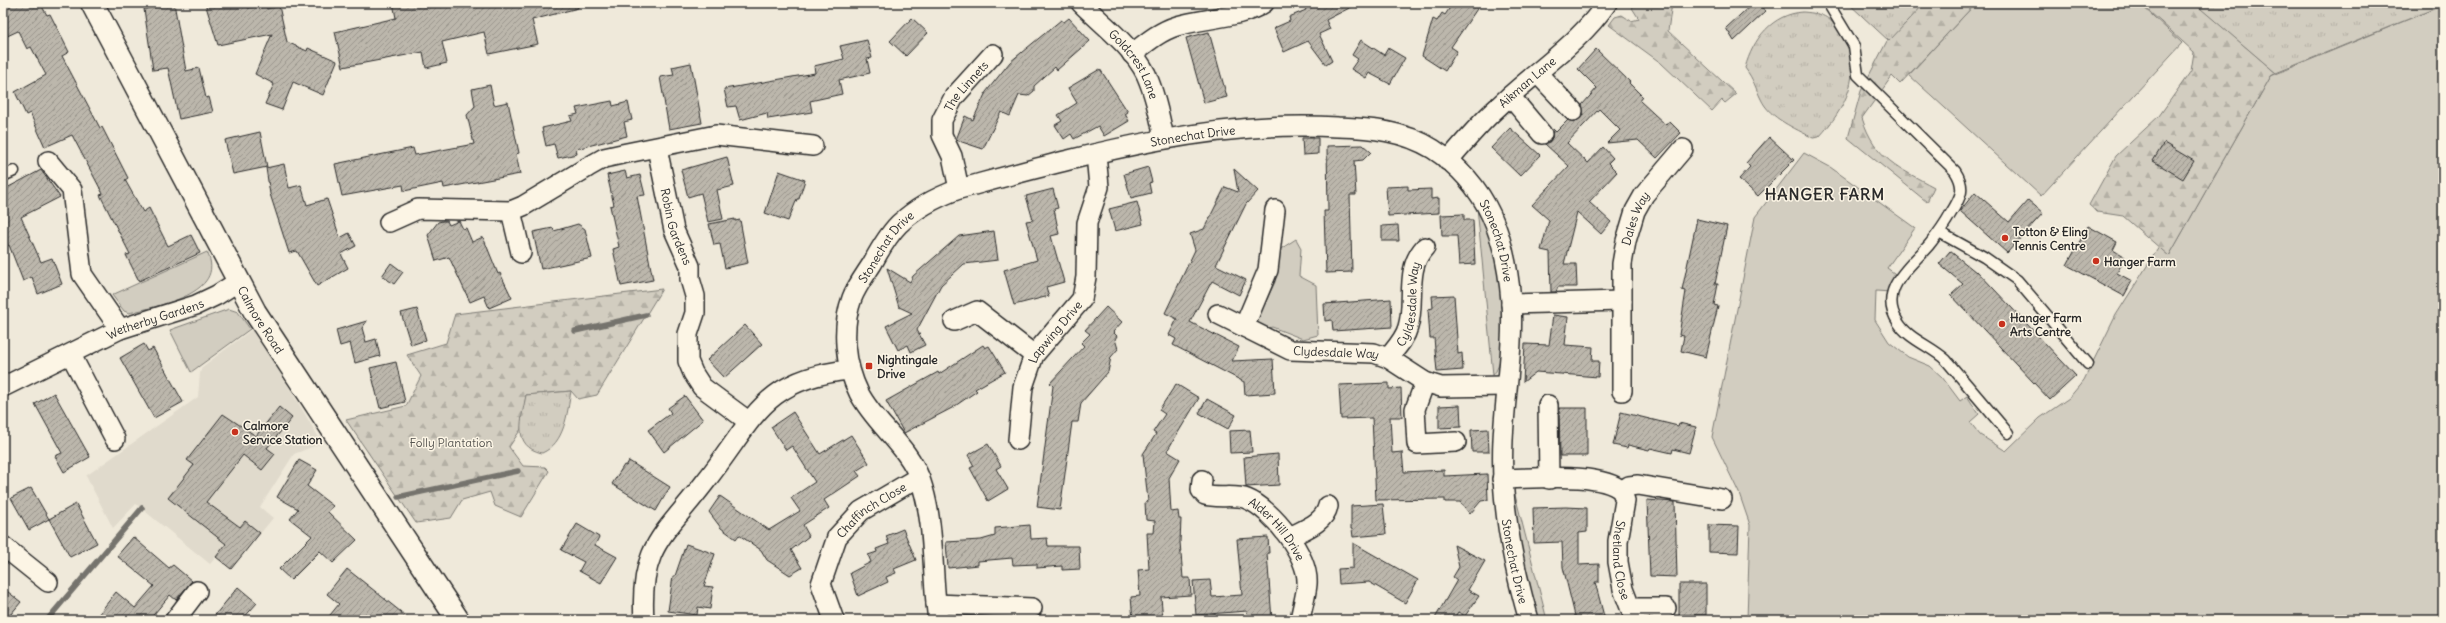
<svg xmlns="http://www.w3.org/2000/svg" width="2446" height="623" viewBox="0 0 2446 623" font-family="Delius,sans-serif">
<style>
.built{fill:#e0dacc}
.green{fill:#d2cdc0;stroke:#7e7c76}
.forest{fill:url(#forest-firs);stroke:#7e7c76}
.park{fill:url(#park-tufts);stroke:#7e7c76}
.lines{fill:none;stroke-linecap:round;stroke-linejoin:round}
.stream{stroke:#75736d;stroke-width:5.5}
.building{fill:url(#building-hatch);stroke:#2b2b2b}
.lane-casing{stroke:#2b2b2b;stroke-width:13}
.street-casing{stroke:#2b2b2b;stroke-width:22}
.secondary-casing{stroke:#2b2b2b;stroke-width:25}
.lane{stroke:#fcf5e5;stroke-width:10}
.street{stroke:#fcf5e5;stroke-width:19}
.secondary{stroke:#fcf5e5;stroke-width:22}
.poi-dot{fill:#c8321e;stroke:#fcf5e5;stroke-width:1.5}
.labels{text-anchor:middle;dominant-baseline:central;stroke-width:3;stroke-linejoin:round;paint-order:stroke}
.street-label{font-size:12px;fill:#2b2b2b;stroke:#fcf5e5}
.poi-label{font-size:12px;font-weight:bold;fill:#2b2b2b;stroke:#fcf5e5;text-anchor:start}
.park-label{font-size:12px;fill:#555450;stroke:#fcf5e5}
.district-label{font-size:16px;font-weight:bold;letter-spacing:1px;fill:#2b2b2b;stroke:#fcf5e5}
</style>
<defs>
<pattern id="forest-firs" width="22" height="20" patternUnits="userSpaceOnUse"><rect width="22" height="20" fill="#d2cdc0"/><path d="M5 1l3.5 6h-7zM16 11l3.5 6h-7z" fill="#b4b0a5"/></pattern>
<pattern id="park-tufts" width="24" height="20" patternUnits="userSpaceOnUse"><rect width="24" height="20" fill="#d2cdc0"/><path d="M3 7l-1-3M5 7V3M7 7l1-3M15 17l-1-3M17 17v-4M19 17l1-3" fill="none" stroke="#b4b0a5"/></pattern>
<pattern id="building-hatch" width="6" height="6" patternUnits="userSpaceOnUse"><rect width="6" height="6" fill="#bcb7ac"/><path d="M-1 1l2-2M0 6l6-6M5 7l2-2" fill="none" stroke="#99958c"/></pattern>
</defs>
<rect width="100%" height="100%" fill="#efe9da"/>
<filter id="ink" filterUnits="userSpaceOnUse"><feTurbulence type="fractalNoise" baseFrequency=".025" numOctaves="2"/><feDisplacementMap in="SourceGraphic" scale="8" xChannelSelector="R" yChannelSelector="G"/><feConvolveMatrix kernelMatrix="1 2 1 2 8 2 1 2 1" color-interpolation-filters="sRGB"/></filter>
<g filter="url(#ink)">
<path class="built" d="M254,328L322,443L294,454L260,507L273,518L231,569L216,557L210,564L136,504L113,528L86,476L198,397L200,373L202,367Z"/>
<path class="green" d="M1976,3H2139L2182,43L2041,196L1909,75Z
M2443,5V620H1747L1750,525L1739,493L1712,437L1755,217L1804,153L1830,167L1915,228L1887,268L1898,276L1891,292L1876,291L1875,320L1889,342L1908,357L1930,366L1942,377L1960,401L1967,396L1979,414L1970,422L1980,435L2006,451L2040,418L2069,398L2084,380L2116,315L2159,247L2169,256L2271,76Z
M1477,207C1483,220 1493,235 1496,249C1501,272 1510,360 1493,375Z
M1296,239L1301,248L1299,276L1316,285L1318,335L1303,339L1272,327L1265,329L1259,327L1256,322L1275,282L1279,250Z
M207,252C228,294 157,306 129,313L124,311L112,295Z
M229,309L238,312L250,329L191,372L170,330Z
M1515,495L1547,620H1536L1526,593L1513,499Z"/>
<path class="forest" d="M1629,3H1672L1668,31L1736,94L1725,103L1722,100L1712,111L1661,63L1609,25L1615,17L1622,15L1631,21L1639,19Z
M1924,3H1976L1900,84L1892,76L1862,118C1875,159 1899,168 1934,187L1927,202L1848,138L1861,91L1887,41Z
M2140,3H2195L2276,73L2271,76L2169,256L2123,216L2097,212L2089,205L2116,156L2159,116L2191,71L2194,52Z
M662,289L597,395L578,399L571,391L526,395L521,429L509,447L523,466L545,467L549,471L521,517L495,506L490,492L462,500L451,518L416,523L346,420L406,406L421,376L407,355L446,343L455,314Z"/>
<path class="park" d="M1848,3H1925L1889,41Z
M2194,3H2443V5L2276,73Z
M1803,12C1826,14 1830,17 1842,36C1865,73 1845,109 1819,137L1813,138C1795,128 1770,119 1761,99C1755,87 1754,80 1745,68C1753,39 1772,14 1803,12Z
M571,391C567,414 565,443 542,453C511,446 522,418 526,395Z"/>
<g class="lines">
<path class="stream" d="M575,331L646,315
M398,497L518,471
M47,620L142,508"/>
</g>
<path class="building" d="M3,3H40L47,15L50,14L69,52L62,56L100,128L102,127L128,178L125,180L143,212L149,208L168,246L191,235L200,253L139,281L126,255L130,254L100,195L103,194L72,135L45,147L30,113L26,115L15,92L46,75L31,47L27,49L18,31L3,38Z
M174,3L186,71L199,68L206,98L209,97L213,112L179,119L168,68L153,70L144,9Z
M205,3H247L248,8L266,4L267,9L279,6L287,42L307,51L308,48L337,61L323,95L293,82L282,110L265,104L274,84L255,74L272,34L218,45Z
M393,3H577L578,8L532,20L538,44L523,47L489,54L484,32L442,42L447,63L426,68L423,52L343,67L335,32L396,18Z
M1303,3H1359L1326,20L1330,29L1319,34L1332,61L1326,65L1308,41L1284,52L1274,28L1290,21L1289,17L1306,10Z
M1453,3H1481L1451,47L1457,51L1445,71L1422,56L1433,19L1437,21L1442,13L1445,15Z
M1753,3H1756L1766,11L1734,41L1726,28Z
M912,18L928,33L906,56L890,41Z
M1069,18L1090,41L1057,70L1055,67L1034,86V91L1028,96L1019,95L1010,116L1001,112L983,149L956,140L965,116L973,120L986,92L1010,62L1061,20L1064,22Z
M1209,32L1227,97L1204,103L1186,38Z
M867,40L872,58L867,59L870,73L839,80L842,94L810,101L812,112L768,119L767,113L740,120L736,106L728,107L724,89L815,73L814,66L844,59L840,46Z
M1361,40L1384,55L1388,48L1405,58L1390,84L1369,73L1366,78L1351,69L1358,59L1352,55Z
M1596,49L1630,82L1629,83L1643,97L1640,101L1666,125L1669,121L1681,133L1657,158L1638,140L1607,143L1620,130L1599,109L1567,143L1588,163L1603,147L1613,158L1608,163L1617,172L1589,202L1611,222L1601,234L1577,212L1564,264H1576L1577,287H1558L1556,292H1551L1550,252L1541,250L1549,220L1532,205L1569,166L1545,144L1552,138L1553,129L1556,132L1568,120L1576,122L1583,114L1582,105L1597,88L1578,69Z
M691,63L702,123L669,129L660,77L674,75L672,67Z
M1100,69L1128,112L1125,114L1129,121L1104,136L1098,126L1074,139L1071,134L1064,139L1055,125L1062,121L1058,115L1077,103L1068,88Z
M490,85L494,105L508,102L519,153L516,154L520,174L444,188L443,183L404,191L403,185L342,196L335,164L413,148L415,155L474,144L467,115L475,106L472,89Z
M612,101L613,106L628,102L632,120L624,122L627,136L576,149L577,154L558,158L554,144L546,146L542,128L572,121L570,116L578,114L576,108Z
M1510,128L1540,155L1520,176L1491,148Z
M260,132L267,167L233,174L225,140Z
M1769,137L1794,160L1758,196L1739,179L1750,167L1746,163Z
M1302,138H1318V154L1303,155Z
M2164,143L2194,161L2183,179L2153,161Z
M1363,145L1371,152L1363,160L1354,161L1356,195H1350L1352,272L1326,273L1324,211H1328L1327,146Z
M727,157L734,186L717,190L723,219L708,222L701,193L688,197L681,170Z
M284,164L289,188L301,185L307,205L327,199L340,238L349,233L356,246L341,254L348,268L317,286L297,251L289,253L270,194L266,168Z
M1148,167L1152,182L1149,183L1151,193L1131,198L1124,174Z
M1234,169L1258,191L1246,204L1216,265L1246,280L1239,295L1212,281L1190,322L1239,347L1232,361L1273,359L1275,393L1245,395L1244,382L1173,345L1176,339L1169,335L1177,319L1165,313L1195,250L1190,234L1204,229L1225,187L1238,192Z
M41,170L60,197L21,217L41,262L52,258L62,284L38,294L32,277L23,281L9,245L3,248V190Z
M625,171L627,178L640,175L645,195L637,196L653,280L621,286L613,249L619,247L610,206L614,205L607,175Z
M779,171L805,180L799,199H797L788,221L765,213Z
M1408,186V190L1431,189V199L1439,198V213L1388,216L1386,187Z
M1053,189L1058,208L1054,209L1059,234L1051,236L1064,282L1046,287L1049,296L1014,305L1004,270L1037,260L1026,221L1033,220L1026,196Z
M1975,192L2009,222L2028,200L2043,213L2007,253L1960,211Z
M1137,202L1143,224L1115,231L1109,209Z
M1464,214V220H1473L1475,264L1459,265L1457,236H1442L1441,215Z
M735,219V221L740,220L748,263L725,268L720,244L714,245L709,224Z
M1697,219L1727,226L1715,284H1718L1714,305L1718,306L1706,357L1681,351L1684,336L1679,335L1686,291L1682,290Z
M443,221H447L449,225L459,221L463,229L466,228L472,242L483,237L498,274L500,273L512,298L489,308L484,296L470,302L449,257L436,261L428,235L438,222Z
M578,224L585,229L592,258L541,269L533,232L553,228L554,231Z
M1398,225L1399,241H1382V226Z
M2088,226L2117,242L2113,250L2125,257L2117,273L2132,281L2124,296L2067,265Z
M994,231L998,260L964,264L941,285L917,330L925,345L911,352L908,345L898,350L886,326L912,313L899,307L887,268L910,282L913,276L959,236Z
M1950,251L1976,272L1977,271L2076,376L2050,400L1951,295L1963,284L1939,264Z
M391,263L403,272L394,284L382,276Z
M1454,295L1458,354L1462,353L1463,370L1437,372L1434,338H1430L1428,309L1433,308L1432,296Z
M1391,299L1392,327L1333,331L1332,320L1325,321L1324,304Z
M1106,307L1122,322L1113,332L1117,336L1115,339L1118,349L1111,357L1108,372L1081,403L1078,422H1072L1060,510L1037,507L1053,386L1050,383L1084,346L1081,343L1090,334L1085,330Z
M417,309L426,340L411,345L401,313Z
M1553,315L1568,317L1565,345L1593,347L1592,361H1599L1598,377L1536,372L1523,382L1525,344L1549,345Z
M367,321L362,328L366,342L376,339L380,356L355,363L350,343L340,346L336,330Z
M745,325L762,344L724,378L707,360Z
M144,344L148,351L153,348L183,402L154,418L120,358Z
M983,345L985,348L989,346L1005,372L975,389L977,391L952,408L904,433L886,401L938,372L939,374Z
M396,362L405,402L380,408L370,368Z
M1389,383V389L1401,388L1402,417H1390L1392,453L1402,452L1404,472L1444,470V476L1487,474L1488,500L1481,501L1470,514L1460,502H1445V499L1376,500L1372,418L1341,419L1339,385Z
M1176,384L1199,398L1167,451L1180,459L1169,478L1171,512L1178,511L1179,519H1181L1180,542L1183,578H1190L1191,595L1161,597L1163,620H1133L1131,597L1140,596L1138,570L1149,569L1147,533H1154L1155,521L1146,520L1145,502L1148,501L1143,454L1156,434L1153,432L1165,414L1159,410Z
M54,393L90,457L64,472L55,456L62,453L35,404Z
M685,396L703,420L664,452L648,430L671,413L668,408Z
M1207,399L1236,415L1228,429L1199,413Z
M1460,405L1461,427L1439,428V406Z
M279,407L292,418L267,448L275,454L262,470L243,455L206,502L240,527L245,521L260,533L231,569L216,557L226,544L168,498L194,465L187,460L223,414L256,436Z
M1559,408H1587V456H1560Z
M793,412L820,454L851,435L869,463L856,471L860,476L824,500L829,508L803,525L809,536L791,550L802,568L790,575L767,560L761,550L739,535L736,539L721,528L709,512L720,496L769,530L800,511L791,498L815,482L792,446L786,450L771,427Z
M1621,412L1678,426L1679,423L1696,427L1689,453L1673,449L1672,453L1650,448L1649,450L1628,445L1627,448L1613,445Z
M1488,429L1489,452H1472L1471,430Z
M1250,430L1252,452L1230,453L1229,431Z
M988,444L1001,466L996,469L1008,489L988,501L970,468L974,466L968,455Z
M1278,454L1279,485L1246,487L1244,457Z
M299,460L317,470L307,486L333,506L328,512L357,540L333,563L320,551L291,580L279,569L312,536L290,519L298,509L277,497Z
M629,461L670,487L656,511L612,484L624,465L626,466Z
M31,488L49,519L29,530L11,498Z
M1647,500L1675,502L1677,577L1650,576Z
M76,504L97,543L70,557L49,519Z
M1383,504L1386,534L1353,537L1352,529H1351V506Z
M1566,507L1587,508V532L1579,533V565L1599,564V582H1595L1605,620H1576L1563,567L1562,542L1534,543L1533,508Z
M577,524L599,537L595,545L617,557L601,583L579,571L584,562L561,550Z
M1030,525L1031,539L1047,538L1048,546H1079L1080,569L1062,570V566L1037,568V564L1013,565L1012,558L978,561V565L948,568L946,542L981,540L995,536V528Z
M1709,525L1739,526L1738,553L1709,552Z
M903,529L916,560L894,569L896,573L886,577L888,582L858,596L850,573L871,562L868,555L877,552L876,549L889,544L886,536Z
M133,537L169,568L173,565L192,581L176,600L170,595L149,620H94L116,592L135,608L154,586L117,556Z
M1268,537L1269,553H1267L1272,620H1248L1247,611L1196,615L1193,581L1210,580L1212,597L1242,595L1237,539Z
M1353,543L1418,580L1405,603L1369,582L1339,584L1338,569L1353,568Z
M686,544L715,554L704,586L713,587L710,609L698,607L697,615L668,611L673,576H675Z
M1454,545L1485,561L1468,590L1479,596L1465,616L1458,612L1453,620H1434L1457,580L1453,577L1459,567Z
M347,569L371,588L411,620H326L339,604L327,594Z
M1679,584H1706V615H1679Z
M238,587L257,603L242,620H211Z
M3,588L21,602L6,620H3Z"/>
<g class="lines">
<g class="lane-casing">
<path id="lane" d="M1828,3L1854,46L1858,75L1955,171C1966,188 1961,197 1951,213C1945,224 1937,235 1929,245C1910,267 1877,290 1898,322C1908,339 1931,346 1946,360L2008,433
M3,176L14,171
M1939,232L1984,257L2017,280L2088,364"/>
</g>
<g class="street-casing">
<g id="street">
<path id="s1" d="M1081,3C1102,24 1132,46 1146,74C1155,94 1160,117 1164,139"/>
<path d="M1132,54C1146,43 1160,31 1177,26C1202,18 1242,18 1264,3"/>
<path d="M1538,74L1573,111"/>
<path d="M1510,96L1542,134"/>
<path id="s2" d="M657,148L674,230L690,266V279L695,296V313L688,334V361L693,373L702,387L748,421"/>
<path d="M48,161L72,190L82,274L120,329"/>
<path id="s3" d="M1448,161C1464,142 1480,123 1498,107C1534,72 1578,45 1607,3"/>
<path id="s4" d="M959,189L952,156L942,135V120L954,97L993,54"/>
<path id="s5" d="M1275,210L1268,270L1244,327L1290,350L1374,353L1388,358L1425,382L1441,387L1506,386"/>
<path d="M511,211L521,253"/>
<path d="M389,222L418,209L511,211L523,206L588,167L604,158L622,154L716,135L813,146"/>
<path d="M1511,304L1622,301"/>
<path d="M1218,314L1244,327"/>
<path d="M954,321L977,311L1034,355"/>
<path d="M71,355L115,439"/>
<path id="s6" d="M1388,358C1396,348 1405,339 1408,327C1416,301 1404,269 1425,247"/>
<path d="M1425,382L1415,409L1417,444L1456,442"/>
<path id="s7" d="M3,387L120,329L196,305L217,295L239,281"/>
<path id="s8" d="M1622,391V264L1626,241L1635,211L1644,195L1683,149"/>
<path d="M1548,405L1549,479"/>
<path id="s9" d="M1018,440L1023,387L1034,355L1082,299L1086,277L1087,223L1099,187L1096,154"/>
<path id="s10" d="M1502,479C1531,479 1601,471 1622,491L1625,501L1618,541V562L1623,589L1635,620"/>
<path id="s11" d="M1202,480L1201,490L1205,495C1218,499 1235,494 1247,499C1272,509 1309,556 1307,584C1306,596 1302,608 1300,620"/>
<path d="M1622,491L1629,486L1638,485L1722,499"/>
<path d="M1290,537C1305,529 1324,523 1328,506"/>
<path d="M3,546L48,582"/>
<path d="M936,604L1032,608"/>
<path d="M1631,608H1666"/>
<path d="M175,620L197,591"/>
<path d="M644,620C639,546 664,536 705,482C754,421 761,379 849,370"/>
<path id="s12" d="M834,620L821,584L837,537L861,511L919,477"/>
<path id="s13" d="M938,620C931,573 936,524 920,479C908,446 875,424 859,393C845,365 841,328 852,298C856,287 865,275 872,264C879,251 888,235 899,224C916,208 937,197 959,189C1082,156 1209,119 1338,127C1371,128 1404,131 1433,149C1489,185 1506,239 1511,301C1514,347 1505,394 1503,440C1500,500 1512,562 1529,620"/>
</g>
</g>
<g class="secondary-casing">
<g id="secondary">
<path id="s14" d="M92,3L255,312L458,620"/>
</g>
</g>
<use href="#lane" class="lane"/>
<use href="#street" class="street"/>
<use href="#secondary" class="secondary"/>
</g>
</g>
<g class="poi-dot">
<circle cx="2005" cy="238" r="4"/>
<circle cx="2096" cy="261" r="4"/>
<circle cx="2002" cy="324" r="4"/>
<rect x="865" y="362" width="8" height="8" rx="2"/>
<circle cx="235" cy="432" r="4"/>
</g>
<g class="labels">
<g class="street-label">
<text stroke="none"><textPath href="#s1" startOffset="82">Goldcrest Lane</textPath></text>
<text stroke="none"><textPath href="#s3" startOffset="112">Aikman Lane</textPath></text>
<text stroke="none"><textPath href="#s4" startOffset="114">The Linnets</textPath></text>
<text stroke="none"><textPath href="#s13" startOffset="744">Stonechat Drive</textPath></text>
<text stroke="none"><textPath href="#s8" startOffset="175">Dales Way</textPath></text>
<text stroke="none"><textPath href="#s2" startOffset="81">Robin Gardens</textPath></text>
<text stroke="none"><textPath href="#s13" startOffset="1104">Stonechat Drive</textPath></text>
<text stroke="none"><textPath href="#s13" startOffset="408">Stonechat Drive</textPath></text>
<text stroke="none"><textPath href="#s6" startOffset="60">Cyldesdale Way</textPath></text>
<text stroke="none"><textPath href="#s7" startOffset="167">Wetherby Gardens</textPath></text>
<text stroke="none"><textPath href="#s14" startOffset="359">Calmore Road</textPath></text>
<text stroke="none"><textPath href="#s9" startOffset="118">Lapwing Drive</textPath></text>
<text stroke="none"><textPath href="#s5" startOffset="220">Clydesdale Way</textPath></text>
<text stroke="none"><textPath href="#s12" startOffset="132">Chaffinch Close</textPath></text>
<text stroke="none"><textPath href="#s11" startOffset="102">Alder Hill Drive</textPath></text>
<text stroke="none"><textPath href="#s10" startOffset="193">Shetland Close</textPath></text>
<text stroke="none"><textPath href="#s13" startOffset="1428">Stonechat Drive</textPath></text>
</g>
<g class="poi-label">
<text x="2013" y="231">Totton &amp; Eling<tspan x="2013" dy="14">Tennis Centre</tspan></text>
<text x="2104" y="261">Hanger Farm</text>
<text x="2010" y="317">Hanger Farm<tspan x="2010" dy="14">Arts Centre</tspan></text>
<text x="877" y="359">Nightingale<tspan x="877" dy="14">Drive</tspan></text>
<text x="243" y="425">Calmore<tspan x="243" dy="14">Service Station</tspan></text>
</g>
<g class="park-label">
<text x="451" y="442">Folly Plantation</text>
</g>
<g class="district-label">
<text x="1825" y="194">HANGER FARM</text>
</g>
</g>
<rect width="2446" height="623" fill="none" stroke="#fcf5e5" stroke-width="16"/>
<rect x="8" y="8" width="2430" height="607" fill="none" stroke="#2b2b2b" stroke-width="1.5" filter="url(#ink)"/>
</svg>
